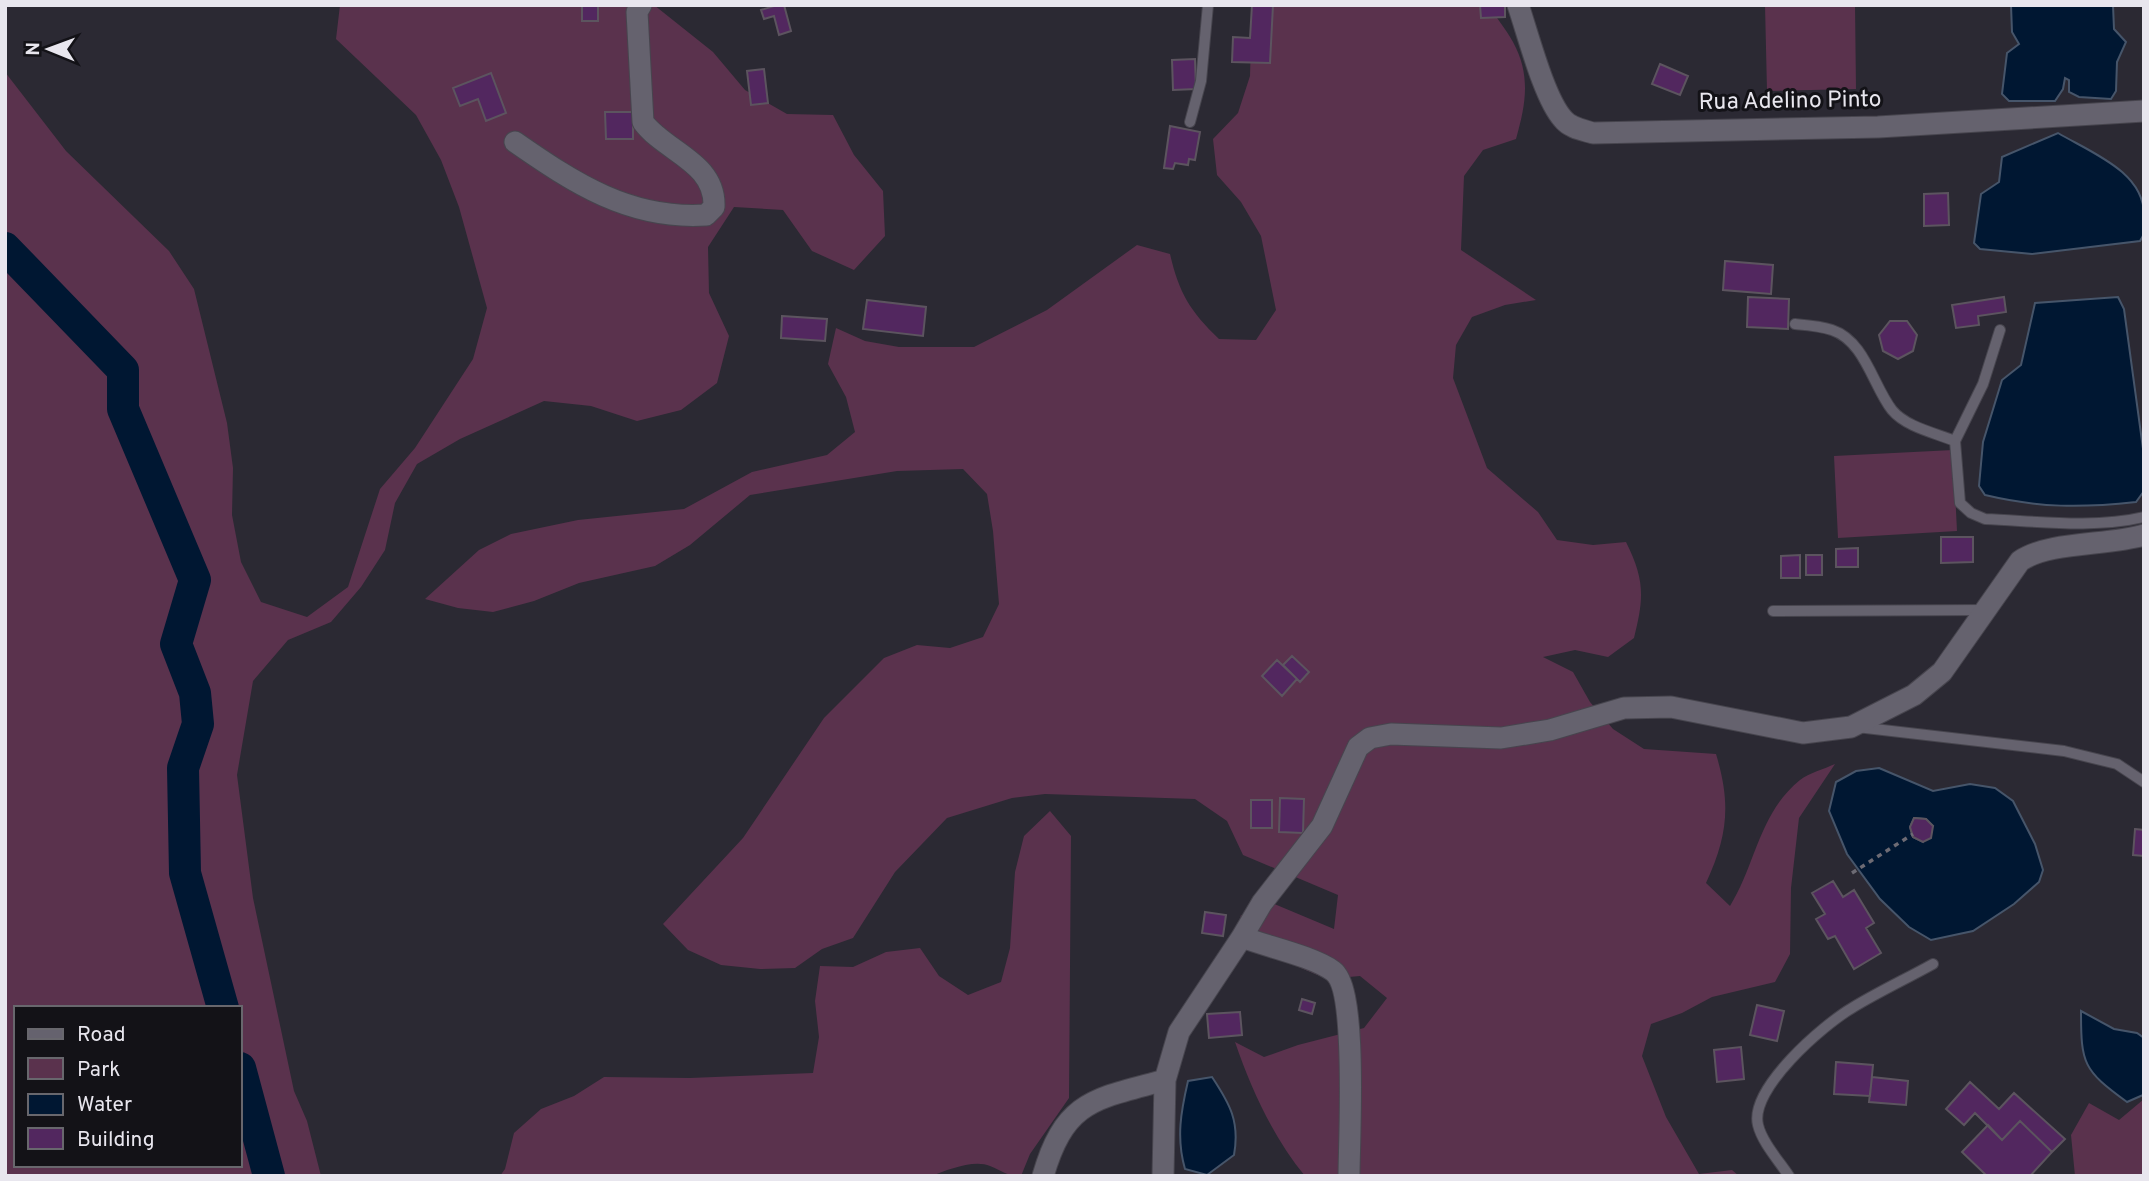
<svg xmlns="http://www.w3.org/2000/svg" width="2149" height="1181" viewBox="0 0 2149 1181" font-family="Overpass,sans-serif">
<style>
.green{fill:#5a324d;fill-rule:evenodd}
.water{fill:#001732;stroke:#46556a;stroke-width:2;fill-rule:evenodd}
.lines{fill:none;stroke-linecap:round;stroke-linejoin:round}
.river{stroke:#001732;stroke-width:32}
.building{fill:#52275f;stroke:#5c545f;stroke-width:2}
.service-casing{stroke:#47454e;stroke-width:12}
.minor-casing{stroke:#47454e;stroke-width:23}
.path{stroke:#6d6b74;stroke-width:3.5;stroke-dasharray:5 5;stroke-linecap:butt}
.service{stroke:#65626e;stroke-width:10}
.minor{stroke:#65626e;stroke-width:21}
.labels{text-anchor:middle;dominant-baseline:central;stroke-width:6;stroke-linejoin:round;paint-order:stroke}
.street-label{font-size:23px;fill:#e8e6ee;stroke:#131217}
</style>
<rect width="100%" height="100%" fill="#2b2933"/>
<path class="green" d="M340,5H654L713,52L745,90L787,114L833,115L854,155L883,191L885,236L854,270L812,251L783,210L734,207L708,247L709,293L729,336L717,383L681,410L637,421L591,406L544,401L460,439L417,464L395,503L385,550L361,587L331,622L288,640L253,681L237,775L253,898L294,1091L307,1121L321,1176H5V72L66,151L169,251L194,289L227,423L233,468L232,515L241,562L261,602L307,617L348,587L380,489L415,448L473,359L487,308L459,207L441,160L416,115L336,39ZM16,1008H240V1165H16Z
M1252,5H1489C1496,18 1506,29 1513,42C1531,75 1526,104 1516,139L1483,150L1464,176L1461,250L1536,300L1505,305L1472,317L1456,345L1453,378L1487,468L1538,512L1557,540L1593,545L1626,542C1645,580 1644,598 1634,638L1608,657L1575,650L1543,657L1573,672L1590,702L1613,729L1644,749L1716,754C1731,804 1728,835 1706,883L1730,906C1756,864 1759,813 1800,780C1809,773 1824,769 1835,764L1799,818L1791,888L1790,954L1775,982L1712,997L1682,1013L1651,1024L1642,1056L1666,1117L1699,1174L1732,1170L1739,1176H1305C1273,1137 1251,1089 1235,1042L1264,1057L1298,1045L1364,1028L1387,998L1360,976L1327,979L1294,965L1240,916L1272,903L1334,929L1338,895L1243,855L1227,821L1195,799L1045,794L1012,798L947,818L895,872L853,938L822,949L795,968L760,969L721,965L688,950L663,924L743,838L824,718L884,658L917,645L950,648L983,637L999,604L993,531L987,494L963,469L897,471L750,495L690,545L655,566L579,583L534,601L493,612L458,608L425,599L479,550L511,534L578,520L684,509L752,472L827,455L855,432L846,397L828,364L836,328L865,341L899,347H974L1047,310L1137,245L1170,254C1179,293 1190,311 1219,339L1256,340L1276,310L1261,236L1241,202L1217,175L1213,139L1238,113L1250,76Z
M1765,5H1855L1856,89L1767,91Z
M1953,450L1957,531L1838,538L1834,456Z
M1050,811L1071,836L1069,1098L1030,1154L1021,1176C1006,1176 1003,1171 990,1166C974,1159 947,1170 931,1176H500L505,1169L514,1133L541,1109L574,1096L604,1077L690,1078L813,1073L819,1037L815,1001L820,966L853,967L886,952L920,948L939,976L968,995L1001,982L1010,948L1015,872L1024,836Z
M2144,1099V1176H2075L2071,1135L2089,1103L2119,1120Z"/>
<path class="water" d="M2011,5H2113L2114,29L2126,42L2117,62L2116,91L2111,99L2079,97L2069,92V80L2065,78L2063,89L2055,101H2009L2002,94L2007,53L2019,44L2012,32Z
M2058,133C2092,153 2144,172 2144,215C2144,225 2146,234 2140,241L2032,254L1980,249L1974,243L1981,194L1999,182L2002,157Z
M2118,297L2124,309L2144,456V491L2136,502C2081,508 2040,508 1985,495L1979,486L1983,442L2002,380L2021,365L2035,303Z
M1879,768L1933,791L1970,784L1995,788L2013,801L2035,844L2043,870L2039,882L2014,904L1973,931L1931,940L1909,927L1880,899L1847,854L1829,811L1836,782L1856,771ZM1914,818L1926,819L1933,826L1923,842L1913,837L1910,827Z
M2081,1011L2114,1029L2137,1033L2144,1038L2143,1095L2127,1102C2083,1070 2081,1064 2081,1011Z
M1212,1077C1230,1104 1240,1122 1234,1155L1207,1175L1185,1169C1176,1138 1181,1111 1188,1081Z"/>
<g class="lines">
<path class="river" d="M5,248L123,370V409L195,580L176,644L195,693L198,724L183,768L185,873L223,1008
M240,1068L269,1176"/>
</g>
<path class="building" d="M582,5H598V21H582Z
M777,5H784L791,31L779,35L774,16L764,19L761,10Z
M1252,5H1273L1270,63L1232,62L1233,37L1250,38Z
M1480,5H1505V17L1481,18Z
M1195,59L1196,89L1173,90L1172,60Z
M1660,64L1688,76L1680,95L1652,84Z
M764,69L768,103L751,105L747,71Z
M491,73L506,113L486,121L478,99L460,106L453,88Z
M605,112H633V139H606Z
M1170,126L1200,132L1195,160L1189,159L1188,165L1175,163L1173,169L1164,168Z
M1948,193L1949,225L1924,226V194Z
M1725,261L1773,265L1771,294L1723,290Z
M1748,297L1789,299L1788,329L1747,327Z
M2004,297L2006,312L1978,316L1979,325L1956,328L1952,305Z
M867,300L926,307L923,336L863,329Z
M782,316L827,319L825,341L781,338Z
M1890,321H1907L1917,335L1913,351L1898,359L1883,351L1879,335Z
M1941,537H1973V562L1941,563Z
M1858,548V567H1836V549Z
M1800,555V578H1781V556Z
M1806,555H1822V575H1806Z
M1292,656L1309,672L1300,682L1283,665Z
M1277,660L1297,679L1282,696L1262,676Z
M1280,798L1304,799L1303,833L1279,832Z
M1251,800H1272V828H1251Z
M1914,818L1926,819L1933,826L1931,838L1923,842L1913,837L1910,827Z
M2135,829L2144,830V856L2133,855Z
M1833,881L1843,897L1854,890L1874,923L1866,928L1881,953L1854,969L1835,936L1828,939L1816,919L1825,914L1812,893Z
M1205,912L1226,915L1223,936L1202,933Z
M1302,999L1315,1003L1312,1014L1299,1010Z
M1757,1005L1784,1011L1777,1041L1750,1035Z
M1240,1012L1242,1035L1209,1038L1207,1014Z
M1741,1047L1744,1079L1717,1082L1714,1050Z
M1836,1062L1873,1065L1870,1096L1834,1094Z
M1872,1077L1908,1081L1906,1105L1869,1102Z
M1970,1082L1999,1109L2014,1093L2065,1139L2052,1152L2020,1121L2002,1140L1975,1113L1964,1125L1946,1109Z
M2020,1121L2052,1152L2030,1176H1987L1962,1152L1988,1125L2002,1140Z"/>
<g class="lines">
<g class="service-casing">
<path id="service" d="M1190,122L1201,81L1208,5
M1795,324C1807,325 1821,326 1832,330C1865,341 1873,386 1892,410C1906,427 1935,433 1955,441L1960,503L1971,513L1985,519C2036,521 2093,529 2144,517
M1955,441L1983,384L2000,330
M1773,611L1986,610
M1857,727L2064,751L2117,764L2144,782
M1789,1176C1779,1161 1762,1142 1758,1125C1749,1089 1823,1025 1852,1008C1878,992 1906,979 1933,964"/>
</g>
<g class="minor-casing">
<path id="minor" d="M1518,5C1528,34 1544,98 1563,119C1570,128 1583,130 1593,133L1878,127L2144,111
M515,142C574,183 630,220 706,215L714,207C716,162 665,152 643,122L637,12L641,5
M1242,937C1268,947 1312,956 1333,971C1358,989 1349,1140 1349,1176
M1043,1176C1065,1099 1096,1099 1165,1080
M1163,1176L1165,1080L1179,1032L1242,937L1262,903L1322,826L1358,747L1370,738L1391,734L1501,738L1550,730L1624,708L1671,707L1803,733L1851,727L1914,695L1942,672L2020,561C2050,541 2107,546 2144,535"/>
</g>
<path class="path" d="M1852,873L1913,834"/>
<use href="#service" class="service"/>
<use href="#minor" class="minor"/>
</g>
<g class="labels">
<g class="street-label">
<text transform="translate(1790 102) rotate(-1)">Rua Adelino Pinto</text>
</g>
</g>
<rect width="2149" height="1181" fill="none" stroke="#e8e6ee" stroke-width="14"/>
<rect x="14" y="1006" width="228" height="161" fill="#131217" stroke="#68676d" stroke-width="2"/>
<rect x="28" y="1029" width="35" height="10" fill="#65626e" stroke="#68676d" stroke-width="2"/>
<text x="77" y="1041" font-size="21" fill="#e8e6ee">Road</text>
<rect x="28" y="1058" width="35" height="21" fill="#5a324d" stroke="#68676d" stroke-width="2"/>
<text x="77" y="1076" font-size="21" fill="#e8e6ee">Park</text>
<rect x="28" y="1094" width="35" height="21" fill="#001732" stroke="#68676d" stroke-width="2"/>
<text x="77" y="1111" font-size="21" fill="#e8e6ee">Water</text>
<rect x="28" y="1128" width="35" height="21" fill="#52275f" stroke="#68676d" stroke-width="2"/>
<text x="77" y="1146" font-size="21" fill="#e8e6ee">Building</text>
<g transform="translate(49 49) rotate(271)" stroke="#131217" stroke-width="5" paint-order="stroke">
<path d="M0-5L12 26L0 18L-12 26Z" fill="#e8e6ee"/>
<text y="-10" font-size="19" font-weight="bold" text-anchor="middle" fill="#e8e6ee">N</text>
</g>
</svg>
